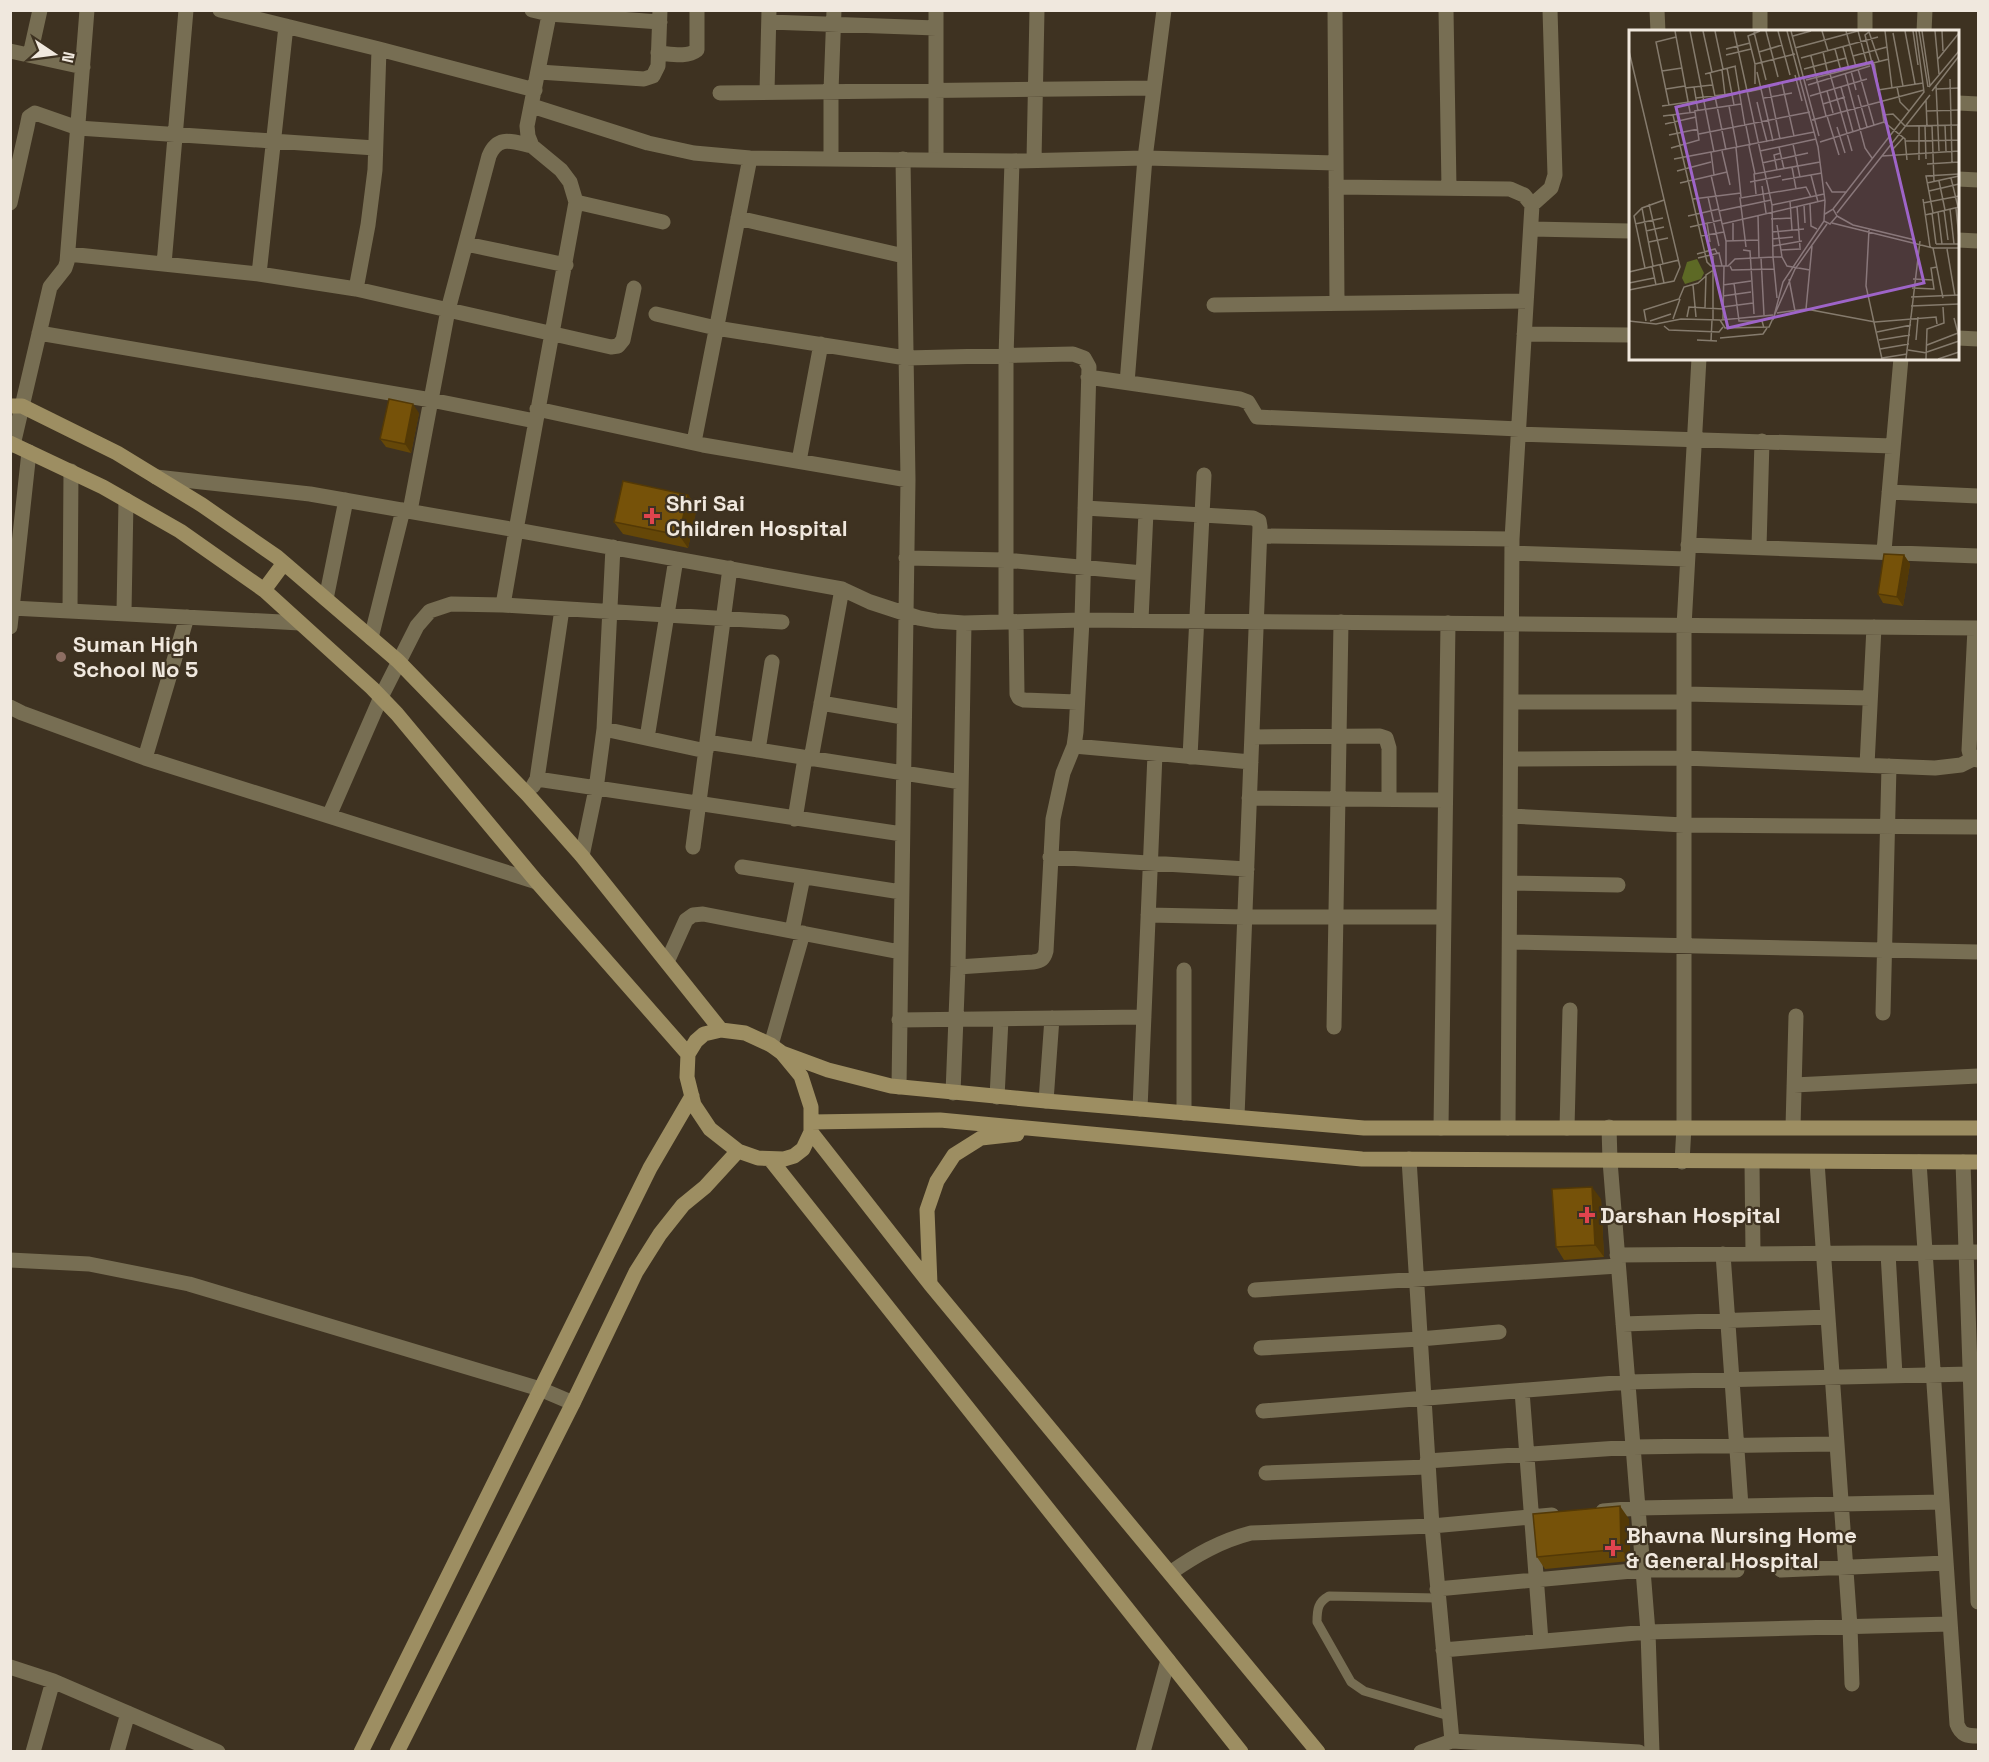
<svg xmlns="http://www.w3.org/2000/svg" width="1989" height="1762" viewBox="0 0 1989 1762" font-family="'Space Grotesk',sans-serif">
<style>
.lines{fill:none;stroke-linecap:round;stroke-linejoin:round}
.lane{stroke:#776e53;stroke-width:9}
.street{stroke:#776e53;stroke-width:15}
.secondary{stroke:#9d8e62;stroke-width:15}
.wall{fill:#654708}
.shaded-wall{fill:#533906}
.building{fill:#765209;stroke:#533906;stroke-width:1.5}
.health-dot{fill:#e0444e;stroke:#3e3221;stroke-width:2}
.education-dot{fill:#8d6e63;stroke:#3e3221;stroke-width:2}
.labels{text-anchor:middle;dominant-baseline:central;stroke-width:4.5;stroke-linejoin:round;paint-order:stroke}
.poi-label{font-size:22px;font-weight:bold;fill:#f0e8de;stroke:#3e3221;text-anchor:start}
.inset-road{fill:none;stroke:#857b6d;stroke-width:1.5}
.view{fill:#9e64c8;fill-opacity:0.15;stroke:#9e64c8;stroke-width:3}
.inset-edge{fill:none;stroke:#f0e8de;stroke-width:3}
</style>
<rect width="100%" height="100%" fill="#3e3221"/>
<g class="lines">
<path class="lane" d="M1438,1598L1329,1596C1318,1602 1317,1609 1317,1622L1351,1682L1364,1691L1449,1716"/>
<path class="street" d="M220,10L379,49L535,90
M532,10L549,14L660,22
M1335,10L1337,303
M1446,10L1449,188
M1657,10L1658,32
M1865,10V32
M769,22L936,28
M1760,32V10
M1924,32L1925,10
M10,51L83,67
M658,53C671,54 687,58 697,50V10
M30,55L40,10
M539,72L644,79L653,76L658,66L660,10
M767,92L769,10
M720,93L1154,88
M1958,103L1978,104
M532,106L648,143L694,153L750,158L1012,161L1145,158L1336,163
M831,159V91L834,10
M936,160V10
M1034,160L1037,10
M1958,179L1978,180
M1336,187L1510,189L1524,195L1532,205L1512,539L1508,1128
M576,202L663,222
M10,203L27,127L29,117L35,113L78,128L375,148
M1532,205L1551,188L1555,175L1550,10
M738,218L904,256
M1531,229L1630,231
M1958,240L1978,241
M466,244L566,265
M68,254L259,274L356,289L611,347L618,346L623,340L634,288
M164,264L186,10
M259,274L286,26
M356,289L368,225L375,170L379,49
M1214,305L1526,301
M656,314L716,328L906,358L1073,354L1084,358L1089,367L1082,620L1076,732L1074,746L1063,773L1053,819L1046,951C1044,959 1041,961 1033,962L958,967
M39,333L431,400L535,421
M1524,334L1630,335
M1958,338L1978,339
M1088,377L1240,399L1248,402L1257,417L1519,429
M1127,383L1145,158L1164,10
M537,409L703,445L908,480
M1518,434L1893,446
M694,442L750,158
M13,445L50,287L65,268L67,262L87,10
M799,461L821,344
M156,477L310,494L516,530L576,202L570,182L561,170L532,146L528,136L527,126L550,10
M1889,492L1978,496
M1085,508L1253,518L1259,521L1260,527L1237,1117
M410,511L448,310L489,156C498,134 513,142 532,146
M1260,536L1512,539
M1688,545L1978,556
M1759,547L1762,441
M1884,551L1901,358
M1512,553L1687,559
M906,558L1006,560L1143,573
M326,599L346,500
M503,605L782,622
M12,608L300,623
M70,611L71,471
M124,613L126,500
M1141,620L1146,512
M1006,622V357L1012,161
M1016,622L1017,694L1019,698L1024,700L1077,702
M10,627L29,452
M1975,628L1969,750L1970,754L1978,760
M371,638L403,510
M1684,694L1870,698
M1511,702H1684
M821,703L903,717
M10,707L22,713L145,758L537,882
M604,729L706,751
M1252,737L1380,736L1386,738L1389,748V799
M647,738L676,559
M707,742L961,782
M1074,746L1251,762
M758,750L772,662
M1190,757L1204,475
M145,758L187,617
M811,759L842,589
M1511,759L1684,758L1935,768L1961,765L1975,758
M1867,765L1874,627
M537,779L902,834
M533,786L537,779L562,609
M1249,798L1445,800
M329,816L381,697L417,626L430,611L451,604L503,605L516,530L842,589L870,602L919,618L936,621L964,623L1082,620L1978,628
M1510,816L1684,825L1978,827
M795,819L805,758
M693,847L730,568
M582,856L596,789L604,729L613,547
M1050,857L1247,869
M742,867L901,892
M1510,883L1618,885
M1148,915L1245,917H1444
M792,931L803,877
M1510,942L1978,952
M667,962L686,920L693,915L703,914L900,952
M1883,1013L1889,766
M899,1020L1144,1017
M1334,1027L1341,622
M771,1045L803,933
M1794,1085L1978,1076
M899,1087L908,480L903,159
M953,1093L958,967L964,623
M997,1097L1001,1019
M1046,1101L1052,1018
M1140,1109L1155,754
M1184,1113V970
M1609,1127L1610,1161L1648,1632L1652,1752
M1793,1127L1796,1016
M1441,1128L1448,623
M1567,1128L1570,1010
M1409,1159L1432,1526L1452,1741
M1682,1162L1684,1127V626L1699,358
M1752,1162L1753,1254
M1817,1162L1850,1627L1852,1684
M1919,1162L1957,1724C1961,1735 1967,1736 1978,1736
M1963,1162L1978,1602
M1888,1253L1895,1375
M1723,1254L1741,1506
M1617,1255L1978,1252
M10,1260L89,1264L189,1284L540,1389L573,1403
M1255,1290L1618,1266
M1623,1324L1828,1317
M1261,1348L1420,1339L1499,1332
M1522,1391L1541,1641
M1263,1411L1628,1382L1970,1374
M1427,1461L1633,1447L1837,1444
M1266,1473L1427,1467
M1603,1511L1638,1508L1942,1502
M1781,1570L1946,1563
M1170,1573C1196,1555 1220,1541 1251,1533L1432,1526L1552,1515
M1437,1589L1643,1570H1737
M1443,1650L1648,1632L1950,1624
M10,1667L53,1681L218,1752
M33,1752L53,1681
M117,1752L128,1713
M1143,1752L1168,1660
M1421,1752L1452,1741L1639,1752"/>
<path class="secondary" d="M10,406H22L117,453L202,505L277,557L398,661L528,795L582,856L721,1030
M10,443L103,487L180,531L264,590L372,688L397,714L537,882L688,1054
M264,590L284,563
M782,1053L801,1076L811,1107V1132L803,1149L794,1156L784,1159L758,1158L738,1151L710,1129L694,1105L687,1077L688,1054L696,1041L704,1034L721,1030L745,1033L771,1045L782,1053L828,1070L891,1086L1046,1101L1364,1128H1978
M811,1122L940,1120L1362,1159L1978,1162
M811,1132L930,1284L1318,1752
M770,1159L1241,1752
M930,1284L927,1210L937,1181L954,1155L981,1138L1017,1134
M361,1752L650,1168L692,1096
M397,1752L573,1403L636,1272L660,1234L683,1205L705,1187L738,1151"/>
</g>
<path class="wall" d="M419,413L411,453L386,447L380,439Z
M688,495L697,507L688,548L623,534L614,522Z
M1904,555L1910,564L1903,606L1883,603L1878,594Z
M1601,1199L1604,1257L1564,1260L1556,1247Z
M1629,1519L1630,1561L1545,1569L1537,1557Z"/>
<path class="shaded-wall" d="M413,404L419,413L411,453L405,444Z
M688,495L697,507L688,548L679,535Z
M1904,555L1910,564L1903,606L1897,597Z
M1592,1187L1601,1199L1604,1257L1595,1245Z
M1620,1506L1629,1519L1630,1561L1621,1549Z"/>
<path class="building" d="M389,399L413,404L405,444L380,439Z
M623,481L688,495L679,535L614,522Z
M1884,554L1904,555L1897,597L1878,594Z
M1592,1187L1595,1245L1556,1247L1552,1189Z
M1620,1506L1621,1549L1537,1557L1533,1514Z"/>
<g class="health-dot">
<path d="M649 507h6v6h6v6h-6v6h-6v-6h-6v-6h6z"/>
<path d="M1584 1206h6v6h6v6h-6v6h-6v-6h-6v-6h6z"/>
<path d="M1610 1539h6v6h6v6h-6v6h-6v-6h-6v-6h6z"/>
</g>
<circle class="education-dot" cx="61" cy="657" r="6"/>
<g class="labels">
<g class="poi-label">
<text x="666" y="503">Shri Sai<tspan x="666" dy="25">Children Hospital</tspan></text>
<text x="73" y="644">Suman High<tspan x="73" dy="25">School No 5</tspan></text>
<text x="1600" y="1215">Darshan Hospital</text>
<text x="1626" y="1535">Bhavna Nursing Home<tspan x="1626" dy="25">&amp; General Hospital</tspan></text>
</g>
</g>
<g transform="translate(1629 30)">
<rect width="330" height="330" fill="#3e3221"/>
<path d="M68,229L75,243L72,249L56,254L53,248L58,232Z" fill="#5d6925"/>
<path class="inset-road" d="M46,1L61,82M61,1L85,122M74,1L83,42M86,1L94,39M105,1L143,175L144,227H153L158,236L181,240M131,1L119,6L126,34L166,24M137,1L149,47M149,1L161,45M158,1L189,117L196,171L195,191L201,194L208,186L204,179L196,184M162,1L190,106M193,1L199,21M217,1L227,37M229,1L238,34M256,1L263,58M276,1L286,54M284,1L289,35M290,1L299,57M293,1L301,56M306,1L310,44M313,1L314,21M125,2L137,50M264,3L274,56M164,6L182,1M214,17L220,39M166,18L229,1M97,19L121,13M206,19L212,41M0,21L51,237L45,251L0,260M130,22L153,15M194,22L199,44M97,25L122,19M182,26L197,86M224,26L258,17M172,28L249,7M309,29L330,3M245,32L255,92L276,109L278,130M243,33L236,5L240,2L250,31M126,34V54M106,36L116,96M98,38L105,75M175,39L217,28M229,39L245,95M93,40L96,65M33,41L53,38M222,41L227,60M81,42L97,120M216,43L236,118L243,128M76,44L107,36M201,44L223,121M166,45L173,71M321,49L323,132M177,50L260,29M153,53L165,106M179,55L241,36M307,55L310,121M140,56L151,109M65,57L69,81M132,57L167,50M212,57L224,102M268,57L271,72L280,81M300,57L330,21M56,58L83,55M37,59L56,56M132,59L144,111M308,59L330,58M249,60L294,53M198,61L204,83M303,61L330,26M118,62L132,59L128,42M229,65L238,97M181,66L238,49M67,68L109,63M135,68L163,63M297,70L298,96M128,72L133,93M194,74L216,67M40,75L27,12L47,7M33,76L67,71M100,76L108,118M65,81L112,74M298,81L330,80M44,85L78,232L82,236H99L106,229L144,227L148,268M254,85L264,84L276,96L330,95M34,86L66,82L70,110L42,118M198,86L210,125M183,90L295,60M133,93L138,112M36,94L67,87M316,95L317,121M329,95L330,134M117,96L121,116M290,96V130M296,96L297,129M303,96L305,152M208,97L216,123M70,104L181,82M40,105L69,99M277,111L330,110M191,112L255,92M164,114L171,147M120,116L126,144M150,117L155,139M107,118L112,167M93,121L101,155M131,121L187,109M253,126L330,121M264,126V119L274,108M45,129L82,122M133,133L179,123M298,134L330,132M163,137L167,159M148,140L145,125L152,123M48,141L82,132M82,145L97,211V236M85,145L82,122L185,102M182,145L189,172M322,148L329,177M153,150L193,143M310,151L316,180M121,152L152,146M197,152L203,162H218M51,153L98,142M298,153L330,146M133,156L137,183M300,161L330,154M127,164L125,144L191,132M79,167L90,216M64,169L112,163M294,169L301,217M161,171L163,200M294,173L330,166M20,174L34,234M181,174L182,196L188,199M143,175L195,164M175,175L176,193M168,176L171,218M13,178L24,236M327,178L330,208M204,179L295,62L287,1M321,179L325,214M315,180L319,210M90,181L142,170M309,182L313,214M208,183L301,65M303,183L307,214M304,183L297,146L330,144M129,185L130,228M296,185L330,177M59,186L90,179M208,186L224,195L286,210M142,189L162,188M104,191V210M78,193L81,212M203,193L304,218H330M6,194L34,188M93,194L196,170M148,195L153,227M61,197L92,190M240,200L237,256L253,329M17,201L35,197M143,202L175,199M72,206L95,202M143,209L164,207M97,211L130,210M20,212L39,208M307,214H330M144,216L173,211M117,217L111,168L177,157L182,167M304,218L314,268M318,219L326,266M114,220L121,221L125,284M152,220L172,219M68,224L86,219L88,223M69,228L90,223L93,236M132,228L135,285M31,235L35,253M23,236L27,255M101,236L103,240L145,239M16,238L5,186L13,178L35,170M0,242L50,230M160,249L166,281M284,249L304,250M0,253L25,248M105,253L110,291H133L135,298M64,255L67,287M94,255L122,251M283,258L305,259L302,238L308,237M94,266L122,262M282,267L330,265M282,276L330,274M94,277L124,273M76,278L77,245L86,239M177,279L246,292L307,287L308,294M148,283L177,279L183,216M58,287L60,277L94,279M282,287L291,211M325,288L330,307M44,289L51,269M94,289L95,236M84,290V224M92,290L144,285M144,290L154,252L195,191M0,291L27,294L52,289L91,290L96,298L140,297L166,239L198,194M17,291L15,280L50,269L55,257L69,253L77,246M21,291L42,284M35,296L40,300L90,302L94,297M248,302L282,295M91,308L134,304L138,298M68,310L88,311M250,310L281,305M287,310L289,287M82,311L83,290M298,315L329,303M251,319L280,314M279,320L298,323M298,322L330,311M253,328L278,324M277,329L282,286M297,329L298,299L315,293L314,277M309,329L330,322"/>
<path class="view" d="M243,32L295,253L99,298L47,77Z"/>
<rect width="330" height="330" class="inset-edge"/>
</g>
<rect width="1989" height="1762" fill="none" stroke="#f0e8de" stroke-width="24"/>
<g transform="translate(54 54) rotate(103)" stroke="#3e3221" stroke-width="4.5" paint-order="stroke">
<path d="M0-4.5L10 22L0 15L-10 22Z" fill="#f0e8de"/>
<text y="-9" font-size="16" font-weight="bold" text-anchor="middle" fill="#f0e8de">N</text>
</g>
</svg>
